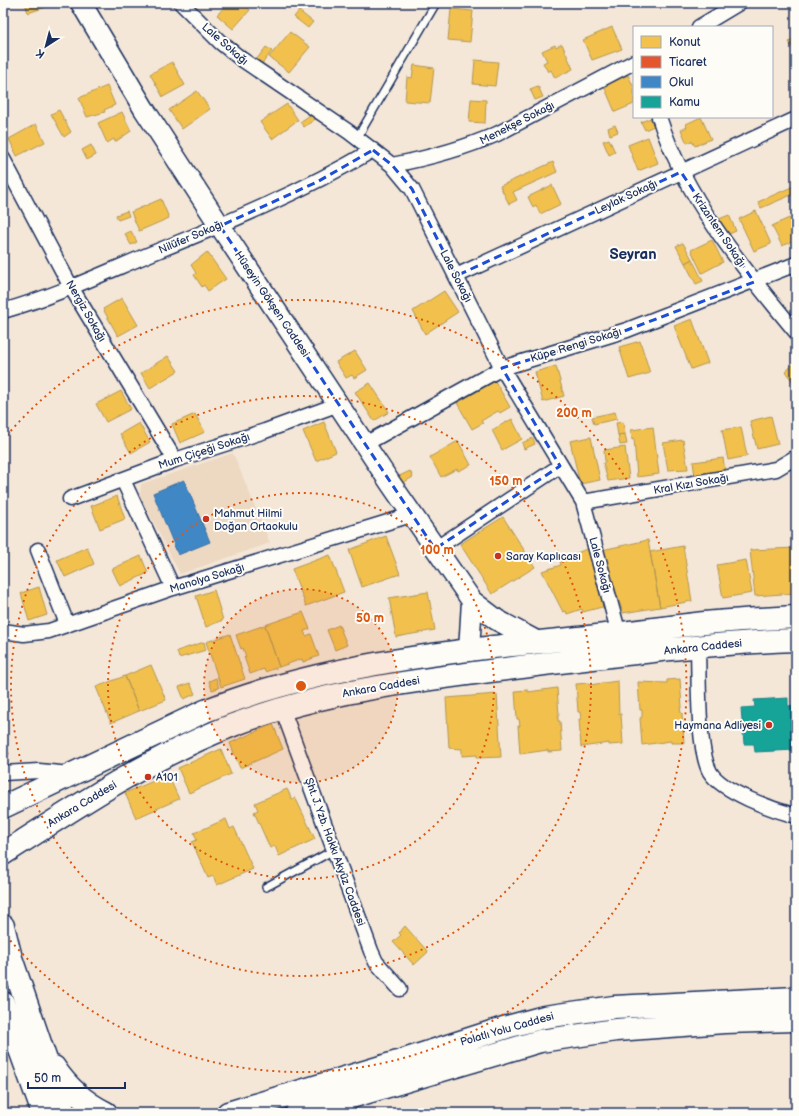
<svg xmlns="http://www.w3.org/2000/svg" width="799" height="1116" viewBox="0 0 799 1116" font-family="'Balsamiq Sans',sans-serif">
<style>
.built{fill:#edd8c2}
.homes{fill:#f2c14e;stroke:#b29553}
.shops{fill:#e4572e;stroke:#a84b3c}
.schools{fill:#3f88c5;stroke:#346da6}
.public{fill:#17a398;stroke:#188087}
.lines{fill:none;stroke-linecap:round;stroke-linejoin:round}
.lane-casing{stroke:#1b2f5e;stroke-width:10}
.street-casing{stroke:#1b2f5e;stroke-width:17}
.secondary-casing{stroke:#1b2f5e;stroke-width:23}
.primary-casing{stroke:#1b2f5e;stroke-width:25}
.lane{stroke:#fdfcf7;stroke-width:7}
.street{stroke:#fdfcf7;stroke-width:14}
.secondary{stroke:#fdfcf7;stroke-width:20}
.primary{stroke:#fdfcf7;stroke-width:22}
.marked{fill:none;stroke:#1d4ed8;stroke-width:3;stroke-dasharray:8 5;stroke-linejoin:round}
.ring{fill:none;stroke:#de5710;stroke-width:2;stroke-dasharray:2 4}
.poi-dot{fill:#c8321e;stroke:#fdfcf7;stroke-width:1.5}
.labels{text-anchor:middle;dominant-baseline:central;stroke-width:4;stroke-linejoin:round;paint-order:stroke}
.street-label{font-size:11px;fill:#1b2f5e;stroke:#fdfcf7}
.poi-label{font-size:11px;fill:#1b2f5e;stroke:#fdfcf7;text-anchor:start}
.district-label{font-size:15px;font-weight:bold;fill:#1b2f5e;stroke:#fdfcf7}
.centre{fill:#de5710;stroke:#fdfcf7;stroke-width:2}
.ring-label{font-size:12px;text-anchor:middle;font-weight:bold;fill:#de5710;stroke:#fdfcf7;stroke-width:4;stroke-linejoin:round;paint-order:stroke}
</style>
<rect width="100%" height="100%" fill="#f4e7d8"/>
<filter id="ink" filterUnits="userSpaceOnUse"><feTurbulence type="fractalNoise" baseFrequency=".025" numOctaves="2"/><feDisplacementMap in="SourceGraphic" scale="8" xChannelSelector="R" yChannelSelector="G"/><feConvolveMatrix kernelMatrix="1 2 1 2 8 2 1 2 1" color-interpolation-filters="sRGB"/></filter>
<g filter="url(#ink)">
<path class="built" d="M233,453L270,543L180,574L140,496L141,484Z"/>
<path class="homes" d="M25,3H45L46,7L28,13Z
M228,3H243L250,10L233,29L217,15Z
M451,9L473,11L470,42L448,40Z
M299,11L313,22L308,28L294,17Z
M612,27L622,49L592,60L583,40Z
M290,32L310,47L289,72L269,57Z
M796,37V53L789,42Z
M562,44L573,69L555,78L551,70L548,72L543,63L547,61L542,51L555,45L556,47Z
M266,47L272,51L262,64L256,60Z
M475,60L498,62L495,86L473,84Z
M172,62L185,85L163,97L150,74Z
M414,65L434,68L430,103L405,101L407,77L412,78Z
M628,75L634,88V104L615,112L604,86Z
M107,86L115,105L104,110L105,112L87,117L79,98Z
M538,86L543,97L535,100L530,89Z
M197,91L210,109L182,129L169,110Z
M471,99L486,100L485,123L469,122Z
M287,104L298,120L272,139L260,122Z
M59,110L71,132L64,137L51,114Z
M122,112L131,131L115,142L114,139L107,143L98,123Z
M313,113L317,118L304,127L300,122Z
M653,117L656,125L645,130L641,122Z
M701,117L711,139L695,146L692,141L687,143L681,130L687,127L686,124Z
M36,124L45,142L17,156L9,139Z
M615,125L618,132L610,135L608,128Z
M648,137L658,163L638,171L628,145Z
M609,139L615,152L609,155L603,141Z
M91,145L96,155L87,160L82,150Z
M553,162L557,172L513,192L517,200L509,204L500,186Z
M552,185L561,204L540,214L536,205L533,207L528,197Z
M796,185V193L761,208L758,202Z
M161,199L169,218L139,231L131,212Z
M127,211L129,216L118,220L116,215Z
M756,211L771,244L754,251L739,219Z
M729,215L736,231L727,235L719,219Z
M789,218L796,233V240L782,246L772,226Z
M131,231L137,242L131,245L125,234Z
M712,240L723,262L702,273L691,250Z
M683,243L692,259L685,263L676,246Z
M207,252L226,279L208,291L204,285L202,287L194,275L196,273L191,265Z
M692,259L703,281L696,284L685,263Z
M444,291L458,312L425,334L413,311Z
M122,298L138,325L118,336L103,309Z
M692,319L708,363L691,369L674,326Z
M640,341L650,373L629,379L619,347Z
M355,351L367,370L354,378L352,375L346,378L336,362Z
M168,356L178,371L150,388L141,373Z
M796,362V385L785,372Z
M556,366L564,396L543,402L535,372Z
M495,381L510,407L500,413L498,411L481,421L483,423L472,429L457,403Z
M370,383L389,412L374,421L355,392Z
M121,391L131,409L106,422L96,404Z
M615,412L617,419L594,424L592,417Z
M195,414L205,432L180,443L172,424Z
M771,416L778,444L757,449L750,421Z
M512,419L522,439L502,450L492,430Z
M324,422L336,452L316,461L303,431Z
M623,422L625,434L618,435L616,423Z
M139,423L150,442L131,453L120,434Z
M653,427L659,474L637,477L634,439L632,440L631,430Z
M741,427L747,456L728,460L722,430Z
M625,434L627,444L620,445L618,435Z
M591,437L600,480L580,484L570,441Z
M533,438L535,444L524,449L522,443Z
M683,440L688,469L668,470L663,443Z
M458,441L471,465L458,471L457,469L441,477L430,457Z
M625,447L629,478L608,481L603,463L605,462L604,450Z
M723,458L725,471L695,476L693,462Z
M410,471L413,477L399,485L395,478Z
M117,496L125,519L100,529L91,506Z
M503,517L535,567L492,594L460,544Z
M386,536L400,574L362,587L349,550Z
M648,540L660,607L623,613L602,550Z
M683,546L692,601L660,607L650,552Z
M87,547L94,564L65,577L57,560Z
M589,548L606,606L583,612L582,609L567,614L566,611L563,612L542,571L561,565L560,562L568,560L567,557Z
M796,548V593L755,596L750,550Z
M330,555L344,592L306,606L292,569Z
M141,556L148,573L120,586L112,569Z
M746,560L752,593L723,598L717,565Z
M39,587L47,615L29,621L21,593Z
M214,590L223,620L206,627L196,596Z
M428,592L435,630L396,637L389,598Z
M303,612L310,629L304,631L306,636L311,634L319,656L303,662L302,659L279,667L265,625Z
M265,625L279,667L265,672L264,669L250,674L244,657H246L243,648L241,649L236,635Z
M339,625L347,645L335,650L327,630Z
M230,634L245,679L221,687L206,642Z
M204,642L206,650L179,658L177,651Z
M151,665L166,700L139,711L125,676Z
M125,676L139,711L111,723L96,687Z
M216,678L219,688L212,690L209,681Z
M680,679L682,707H680L681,713H682L684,743H671V741L642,745L640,718L642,717V710H640L638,682L667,683V680Z
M618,681L619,714H621L623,744L609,745V743L581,747L579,719H581L580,712H578L576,684L589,683V685Z
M190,683L195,694L184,699L179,687Z
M557,688L559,715H558V721H560L562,751L548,752V750L520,754L518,726H520L519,719H517L515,691L528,690V692Z
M497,694L501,757L477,758V755L462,756V749L449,748L446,698Z
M273,724L283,749L240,768L230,743Z
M221,749L231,774L189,793L178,768Z
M168,775L179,799L136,818L125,793Z
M287,789L292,799L295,797L315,839L279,856L275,846L270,848L254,812L258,810L255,803Z
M226,819L230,829L234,827L253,869L217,885L213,876L208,878L192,842L197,840L194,833Z
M405,926L428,952L414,965L393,942L401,935L399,933Z"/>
<path class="shops" d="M3,749L9,753L3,765Z"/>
<path class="schools" d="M184,480L210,542L178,555L153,493Z"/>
<path class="public" d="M788,698V706L796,705L795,750L755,752L754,744H744L741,708L755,707L754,700Z"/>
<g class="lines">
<g class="lane-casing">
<path id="lane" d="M357,138L436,3
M266,887L334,850"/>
</g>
<g class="street-casing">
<path id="street" d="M181,3L220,42L240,58L349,132L392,165L412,189L502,368L583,502L619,634
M699,27L739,3
M659,117C685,198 742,267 796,332
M3,159L71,287L175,460
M392,165C429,158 463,149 497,134L634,62
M456,276L796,119
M3,311C53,297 102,274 150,254C227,223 302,192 373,150
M365,444L502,368L627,330L796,264
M123,480L173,588
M70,499L175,460L265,431L339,404
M583,502L776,469L796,457
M435,549L560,466
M38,550L67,624
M3,631L24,634L49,631L173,588L411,515
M698,647C699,676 697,749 710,772C722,792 774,810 796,816
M282,708L371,951L376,962L400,989
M3,773L39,771L70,774"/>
</g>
<g class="secondary-casing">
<path id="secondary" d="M81,3L144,109L220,226L391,484L472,601L497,620L538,642
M469,651L472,601"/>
</g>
<g class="primary-casing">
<path id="primary" d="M3,807L205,711C325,663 461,650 588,637C627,633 666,627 705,623C735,620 766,619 796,617
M3,854C77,806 151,757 233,725C328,689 429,679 529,666C618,655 707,643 796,640
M3,926L11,958L64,1113
M3,1003L43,1113
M54,1067C67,1087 84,1102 106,1113
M228,1113L401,1061L507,1027L544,1017L614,1007L796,998
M297,1113L540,1041L616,1030L724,1022L796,1020"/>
</g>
<use href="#lane" class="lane"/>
<use href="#street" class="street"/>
<use href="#secondary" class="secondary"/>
<use href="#primary" class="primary"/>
</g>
</g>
<path class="marked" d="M373,150L392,165L412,189L456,276L681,172L754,282L627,330L502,368L560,466L435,549L220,226L317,182Z"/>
<circle cx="301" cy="686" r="97" fill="#de5710" fill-opacity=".12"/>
<g class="ring">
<circle cx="301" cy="686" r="97"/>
<circle cx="301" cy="686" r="193"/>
<circle cx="301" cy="686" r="290"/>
<path d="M3 440A386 386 0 1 1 3 932"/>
</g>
<g class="poi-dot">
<circle cx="206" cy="519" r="4"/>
<circle cx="498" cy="556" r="4"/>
<circle cx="769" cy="725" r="4"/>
<circle cx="148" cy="777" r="4"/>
</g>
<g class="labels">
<g class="street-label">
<text transform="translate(225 44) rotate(41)">Lale Sokağı</text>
<text transform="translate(517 123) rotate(-27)">Menekşe Sokağı</text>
<text transform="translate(626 197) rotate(-25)">Leylak Sokağı</text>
<text transform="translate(719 230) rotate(56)">Krizantem Sokağı</text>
<text transform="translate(191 237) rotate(-23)">Nilüfer Sokağı</text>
<text transform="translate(456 276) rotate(63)">Lale Sokağı</text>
<text transform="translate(272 304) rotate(56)">Hüseyin Gökşen Caddesi</text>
<text transform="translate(86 311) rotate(60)">Nergiz Sokağı</text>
<text transform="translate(576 345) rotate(-17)">Küpe Rengi Sokağı</text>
<text transform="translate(204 451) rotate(-18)">Mum Çiçeği Sokağı</text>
<text transform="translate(691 484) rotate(-10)">Kral Kızı Sokağı</text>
<text transform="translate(600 565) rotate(75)">Lale Sokağı</text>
<text transform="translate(207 578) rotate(-17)">Manolya Sokağı</text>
<text transform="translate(703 647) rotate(-6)">Ankara Caddesi</text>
<text transform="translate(381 687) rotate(-10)">Ankara Caddesi</text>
<text transform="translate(82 804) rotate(-31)">Ankara Caddesi</text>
<text transform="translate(335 852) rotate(70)">Şht. J. Yzb. Hakkı Akyüz Caddesi</text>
<text transform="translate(507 1029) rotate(-16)">Polatlı Yolu Caddesi</text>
</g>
<g class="poi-label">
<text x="214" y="513">Mahmut Hilmi<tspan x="214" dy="13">Doğan Ortaokulu</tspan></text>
<text x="506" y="556">Saray Kaplıcası</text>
<text x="761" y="725" text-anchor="end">Haymana Adliyesi</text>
<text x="156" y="777">A101</text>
</g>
<g class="district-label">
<text x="633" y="254">Seyran</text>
</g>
</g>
<circle cx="301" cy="686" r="6" class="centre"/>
<g class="ring-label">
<text x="574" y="417">200 m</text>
<text x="506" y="485">150 m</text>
<text x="437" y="554">100 m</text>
<text x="370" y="622">50 m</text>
</g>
<rect width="799" height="1116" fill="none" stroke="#fdfcf7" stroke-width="16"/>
<rect x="8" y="8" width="783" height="1100" fill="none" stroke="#1b2f5e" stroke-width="1.5" filter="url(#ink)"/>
<rect x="633" y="26" width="140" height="92" fill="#fdfcf7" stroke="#a3aaba"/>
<rect x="641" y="36" width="20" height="12" fill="#f2c14e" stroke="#a3aaba"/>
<text x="669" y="46" font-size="12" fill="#1b2f5e">Konut</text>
<rect x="641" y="56" width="20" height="12" fill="#e4572e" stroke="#a3aaba"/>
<text x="669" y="66" font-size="12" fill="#1b2f5e">Ticaret</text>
<rect x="641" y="76" width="20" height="12" fill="#3f88c5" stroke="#a3aaba"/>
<text x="669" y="86" font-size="12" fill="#1b2f5e">Okul</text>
<rect x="641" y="96" width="20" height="12" fill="#17a398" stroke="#a3aaba"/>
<text x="669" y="106" font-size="12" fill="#1b2f5e">Kamu</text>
<g transform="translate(46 46) rotate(216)" stroke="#fdfcf7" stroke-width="3" paint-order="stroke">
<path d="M0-3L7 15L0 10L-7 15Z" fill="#1b2f5e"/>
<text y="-6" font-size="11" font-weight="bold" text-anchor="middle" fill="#1b2f5e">K</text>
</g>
<path d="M28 1082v6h97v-6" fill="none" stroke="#1b2f5e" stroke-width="2"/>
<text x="34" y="1082" font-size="12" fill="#1b2f5e" stroke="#fdfcf7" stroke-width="3" paint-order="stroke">50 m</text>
</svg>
